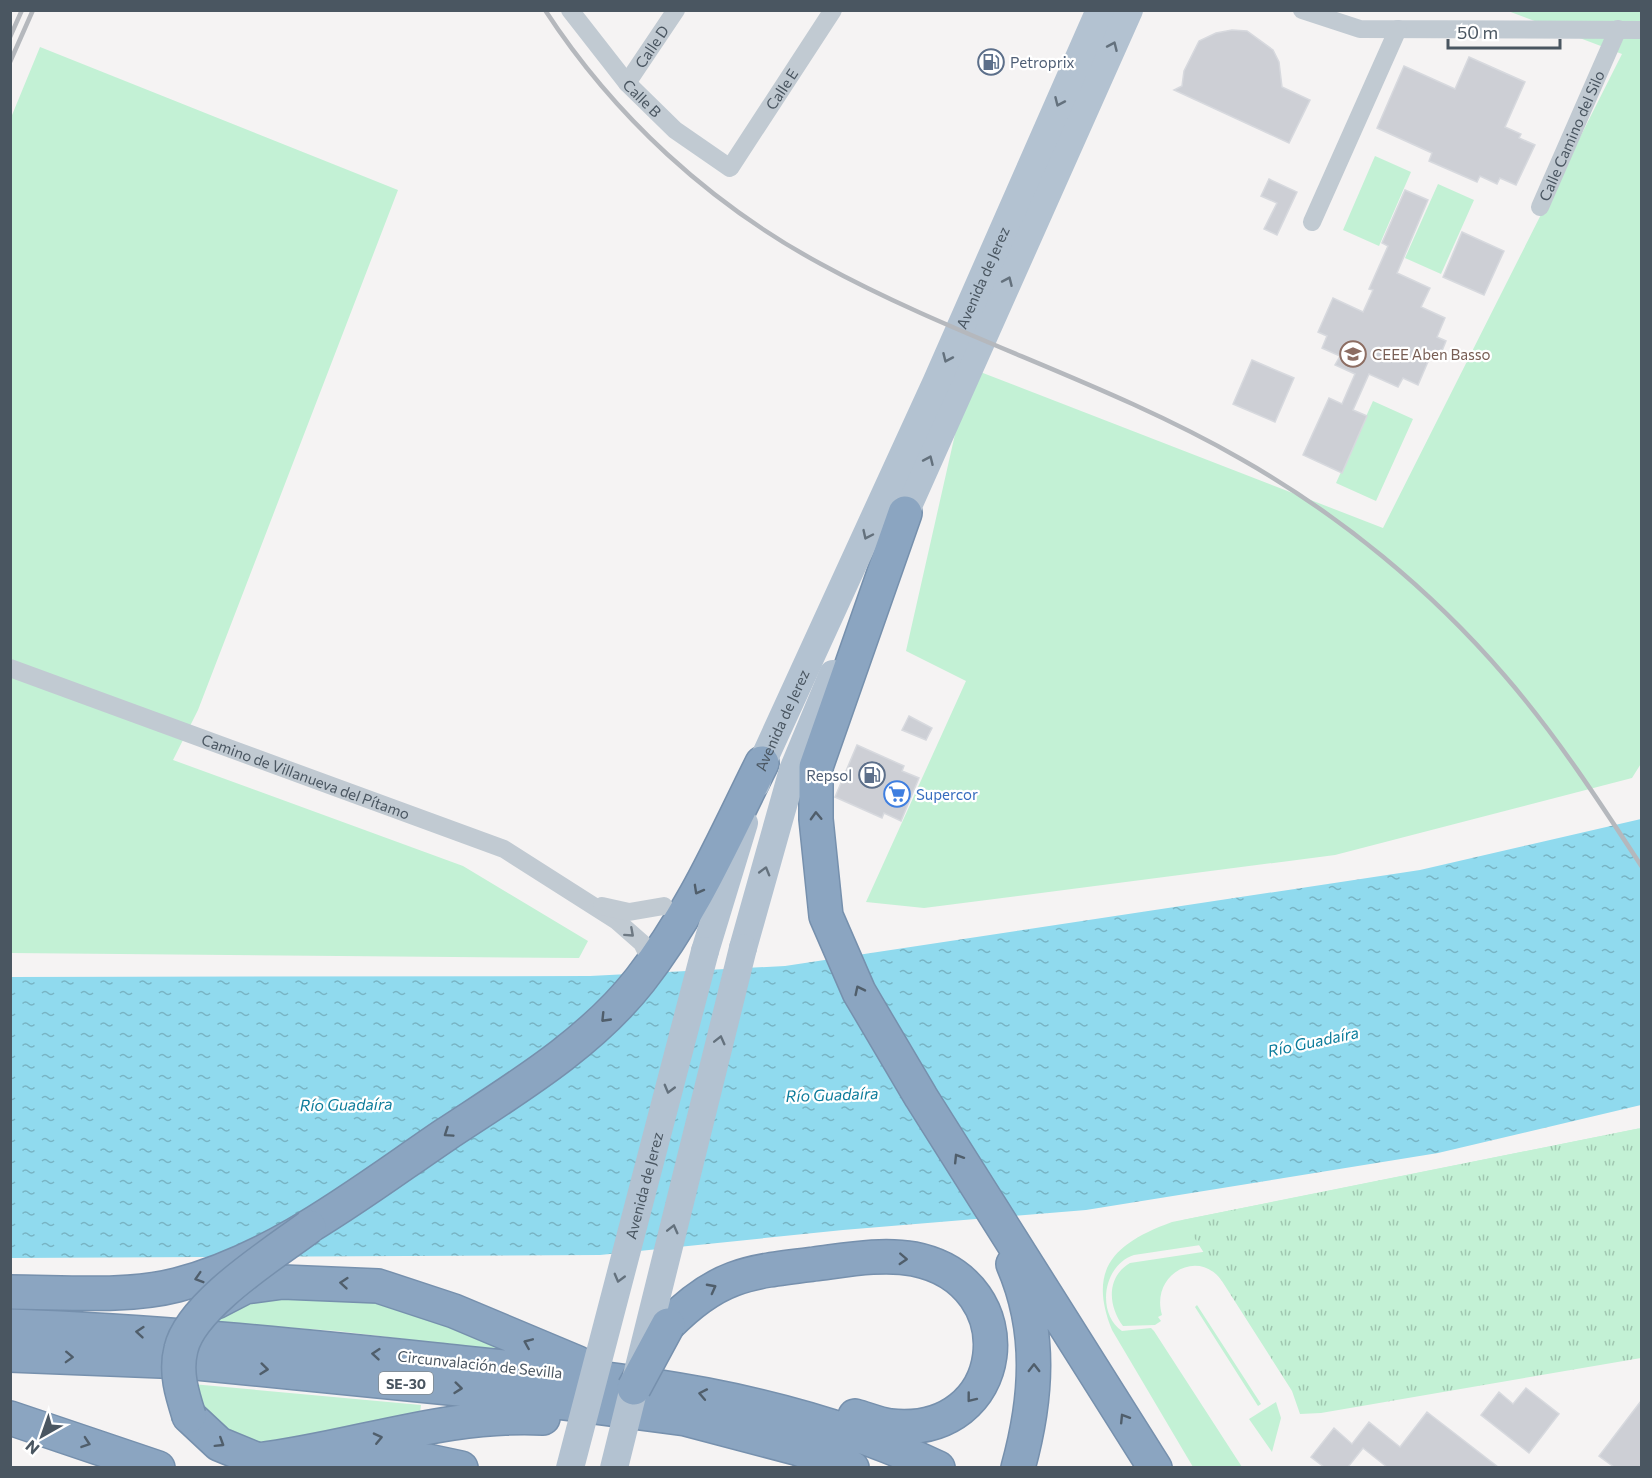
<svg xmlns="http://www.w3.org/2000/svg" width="1652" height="1478" viewBox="0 0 1652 1478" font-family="Commissioner,sans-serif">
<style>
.grass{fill:#c3f1d5}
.park{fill:url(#park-tufts)}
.water{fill:url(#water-ripples)}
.building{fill:#cdcfd5;stroke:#d7d9de;stroke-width:1.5}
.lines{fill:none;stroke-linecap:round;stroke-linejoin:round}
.motorway-casing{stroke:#7690ad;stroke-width:36}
.minor{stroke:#c1cad2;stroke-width:18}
.primary{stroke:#b3c2d1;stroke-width:28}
.motorway{stroke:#8ba5c1;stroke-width:33}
.rail{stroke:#b5b8bd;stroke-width:4.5}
.motorway-bridge-casing{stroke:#7690ad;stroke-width:36;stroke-linecap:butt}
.primary-bridge{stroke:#b3c2d1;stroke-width:28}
.motorway-bridge{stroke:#8ba5c1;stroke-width:33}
.oneway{stroke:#64717d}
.oneway2{stroke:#505e6b}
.oneway3{stroke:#6e7983}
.labels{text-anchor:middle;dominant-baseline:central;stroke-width:4.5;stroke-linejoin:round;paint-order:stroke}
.shield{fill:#fff;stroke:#808990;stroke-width:1.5}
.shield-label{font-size:14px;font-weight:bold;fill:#4a5661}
.street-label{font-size:15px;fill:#4a5661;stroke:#fff}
.service-label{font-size:15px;fill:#4e5e75;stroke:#fff;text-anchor:start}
.education-label{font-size:15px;fill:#785e54;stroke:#fff;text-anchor:start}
.shop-label{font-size:15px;fill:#366cbe;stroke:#fff;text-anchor:start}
.water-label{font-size:16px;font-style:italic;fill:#0c7c9b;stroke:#fff}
</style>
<defs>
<pattern id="park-tufts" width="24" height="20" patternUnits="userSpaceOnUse" patternTransform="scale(1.5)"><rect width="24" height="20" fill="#c3f1d5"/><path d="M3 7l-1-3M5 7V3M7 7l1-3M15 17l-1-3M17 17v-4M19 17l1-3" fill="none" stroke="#a0c6b0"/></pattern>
<pattern id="water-ripples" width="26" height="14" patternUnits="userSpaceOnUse" patternTransform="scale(1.5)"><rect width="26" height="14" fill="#90daee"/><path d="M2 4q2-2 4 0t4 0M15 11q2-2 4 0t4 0" fill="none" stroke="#78b4c4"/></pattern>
</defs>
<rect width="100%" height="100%" fill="#f5f3f3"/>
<path class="grass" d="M1508,11H1641L1642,762L1632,778L1335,855L924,908L866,902L966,681L906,651L970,368L1383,528L1622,54Z
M40,47L398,190L198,710L173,760L463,866L588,941L579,958L11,953L10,120Z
M1375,156L1411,172L1379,246L1343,230Z
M1438,184L1474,200L1441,274L1405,258Z
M1373,401L1413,419L1376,501L1336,483Z
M1641,1128L1306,1229L1134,1255C1103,1265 1096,1313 1122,1331L1151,1328L1154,1331L1242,1467H1193L1112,1330C1087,1268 1115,1243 1172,1222Z
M1289,1239L1222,1281C1198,1247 1150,1275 1162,1315L1158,1317L1161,1321L1155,1325L1123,1326C1108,1306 1106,1277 1130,1263Z
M244,1295H373L531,1354L337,1331L207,1322Z
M1197,1305L1261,1404L1258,1406L1195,1307Z
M192,1384L421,1405L420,1413L268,1449L210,1426Z
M1276,1402L1281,1418L1272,1452L1249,1419Z"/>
<path class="park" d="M1641,1128V1358L1321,1413L1300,1414L1292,1391L1183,1220Z"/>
<path class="water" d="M1641,819V1105L1438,1153L1086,1210L843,1230L600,1255L11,1258L10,977L590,976L785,966L1420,870Z"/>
<path class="building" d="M1232,30L1247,31L1273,50L1279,62L1282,87L1310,100L1289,143L1174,90L1182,86L1184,71L1199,41L1216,33Z
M1469,57L1525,82L1505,127L1521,134L1519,138L1535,145L1516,185L1500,178L1497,184L1480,176L1477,182L1429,161L1432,153L1377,128L1404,66L1455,89Z
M1269,179L1297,192L1277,235L1264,229L1277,203L1261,196Z
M1405,190L1428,200L1397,273L1430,288L1421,307L1445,318L1437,337L1446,341L1438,361L1430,357L1418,385L1403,378L1398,387L1369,374L1353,410L1367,416L1342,473L1303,455L1329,398L1342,404L1355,374L1335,365L1340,356L1322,348L1327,336L1318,332L1333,298L1363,312L1373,290L1369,289L1388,246L1382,243Z
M1462,232L1504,251L1484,295L1443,277Z
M1252,360L1294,378L1275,422L1233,404Z
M909,716L932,728L926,740L902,730Z
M857,745L904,766L902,771L919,778L901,821L884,813L882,818L835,797Z
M1526,1388L1559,1414L1529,1453L1481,1415L1499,1392L1513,1404Z
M1641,1401V1467H1614L1599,1456Z
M1427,1412L1498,1467H1387L1363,1448L1348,1467H1324L1311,1457L1334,1428L1352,1444L1369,1422L1400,1447Z"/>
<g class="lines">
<g class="motorway-casing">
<path id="motorway" d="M905,513L816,767V819L826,916L859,992L921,1097L1155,1468
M1013,1264C1042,1331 1037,1399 1018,1468
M10,1292C62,1292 127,1298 177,1285C277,1259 361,1192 445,1135C513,1090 589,1045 640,980C692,914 725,837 762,763
M216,1302L245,1287L283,1282L378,1286L454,1311L578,1363
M668,1325C717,1275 747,1272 814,1264C846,1260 882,1253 914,1259C1028,1282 1010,1439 890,1426C878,1424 866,1419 855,1416
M10,1326C153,1331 294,1345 436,1360C609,1378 778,1392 938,1468
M10,1355L186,1362L459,1389L686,1419L796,1448L852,1468
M189,1416L219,1444L258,1460L284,1465L310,1467L428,1461L461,1468
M10,1418L158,1468
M258,1460C355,1448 445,1413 543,1418"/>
</g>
<g class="minor">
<path id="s1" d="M570,10L627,83L675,130L730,168L833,10"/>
<path d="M1302,10L1360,29L1642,30"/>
<path id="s2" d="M627,83L676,10"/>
<path id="s3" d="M1540,207L1618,29"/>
<path d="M1312,222L1398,29"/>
<path id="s4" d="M10,668L504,849L617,921L642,943L648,955L645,969"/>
<path d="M602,906L629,912L664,906"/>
</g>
<g class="primary">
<path d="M896,533L1129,10"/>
<path id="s5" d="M756,784L762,763L936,383L1100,10"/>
<path d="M743,948L793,770L833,674"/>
<path d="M705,951L744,823"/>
</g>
<use href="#motorway" class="motorway"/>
<path class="rail" d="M545,10C614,116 710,204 821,264C956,338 1107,382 1241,459C1340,515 1431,590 1505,676C1556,735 1599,801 1642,867
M10,37L22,10
M10,62L33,10"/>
<g class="motorway-bridge-casing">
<path id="motorway-bridge" d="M634,1388L668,1325
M189,1416C182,1394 175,1372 181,1349C191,1305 274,1253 309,1227"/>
</g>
<g class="primary-bridge">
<path id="s6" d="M570,1468L705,951"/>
<path d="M614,1468L743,948"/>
</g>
<use href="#motorway-bridge" class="motorway-bridge"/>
</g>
<defs><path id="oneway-chevron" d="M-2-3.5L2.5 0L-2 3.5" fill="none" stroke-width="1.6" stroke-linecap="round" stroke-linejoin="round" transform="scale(1.5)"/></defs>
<g class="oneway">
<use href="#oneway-chevron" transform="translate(1113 46) rotate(-66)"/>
<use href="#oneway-chevron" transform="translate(1059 102) rotate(114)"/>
<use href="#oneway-chevron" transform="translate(1008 281) rotate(-66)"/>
<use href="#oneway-chevron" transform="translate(947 358) rotate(114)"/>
<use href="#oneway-chevron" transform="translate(929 460) rotate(-66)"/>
<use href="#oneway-chevron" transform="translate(867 535) rotate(115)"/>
<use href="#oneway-chevron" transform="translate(765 871) rotate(-74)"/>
<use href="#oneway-chevron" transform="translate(720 1040) rotate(-76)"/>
<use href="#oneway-chevron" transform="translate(669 1089) rotate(105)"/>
<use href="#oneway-chevron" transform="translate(673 1229) rotate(-76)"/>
<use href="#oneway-chevron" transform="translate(619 1278) rotate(105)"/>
</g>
<g class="oneway2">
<use href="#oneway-chevron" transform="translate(816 816) rotate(-92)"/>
<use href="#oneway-chevron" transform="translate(698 890) rotate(119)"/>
<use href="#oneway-chevron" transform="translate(859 990) rotate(-116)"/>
<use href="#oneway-chevron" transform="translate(605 1018) rotate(134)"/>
<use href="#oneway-chevron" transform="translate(448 1133) rotate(146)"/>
<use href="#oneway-chevron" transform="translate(958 1158) rotate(-122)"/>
<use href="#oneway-chevron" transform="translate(903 1259) rotate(3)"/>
<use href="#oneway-chevron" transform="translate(199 1278) rotate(163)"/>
<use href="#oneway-chevron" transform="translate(344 1283) rotate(-175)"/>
<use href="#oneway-chevron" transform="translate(712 1288) rotate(-28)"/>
<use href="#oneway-chevron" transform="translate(140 1332) rotate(-175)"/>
<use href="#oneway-chevron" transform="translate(528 1343) rotate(-157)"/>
<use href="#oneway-chevron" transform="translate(376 1354) rotate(-175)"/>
<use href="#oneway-chevron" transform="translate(69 1357) rotate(2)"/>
<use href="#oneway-chevron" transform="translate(1034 1368) rotate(-90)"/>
<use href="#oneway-chevron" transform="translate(264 1369) rotate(6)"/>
<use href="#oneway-chevron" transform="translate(458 1388) rotate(6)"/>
<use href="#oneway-chevron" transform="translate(703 1394) rotate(-169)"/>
<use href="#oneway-chevron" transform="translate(971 1398) rotate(128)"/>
<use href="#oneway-chevron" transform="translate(1124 1418) rotate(-122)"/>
<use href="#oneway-chevron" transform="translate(378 1438) rotate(-13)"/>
<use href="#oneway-chevron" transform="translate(86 1443) rotate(19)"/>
<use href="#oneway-chevron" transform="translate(220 1443) rotate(32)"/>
</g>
<use class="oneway3" href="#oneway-chevron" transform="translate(630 933) rotate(42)"/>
<defs>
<g id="fuel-ring" transform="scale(1.35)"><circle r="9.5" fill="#fff" stroke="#5c6f8a" stroke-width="1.5"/><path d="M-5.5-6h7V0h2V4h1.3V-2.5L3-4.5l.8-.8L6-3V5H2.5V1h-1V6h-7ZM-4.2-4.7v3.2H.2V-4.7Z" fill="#5c6f8a"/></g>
<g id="school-ring" transform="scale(1.35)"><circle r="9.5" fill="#fff" stroke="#8d6e63" stroke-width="1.5"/><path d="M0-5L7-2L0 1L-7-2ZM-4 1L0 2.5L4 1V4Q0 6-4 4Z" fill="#8d6e63"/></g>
<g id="supermarket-ring" transform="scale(1.35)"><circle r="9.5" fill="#fff" stroke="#3f7fe0" stroke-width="1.5"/><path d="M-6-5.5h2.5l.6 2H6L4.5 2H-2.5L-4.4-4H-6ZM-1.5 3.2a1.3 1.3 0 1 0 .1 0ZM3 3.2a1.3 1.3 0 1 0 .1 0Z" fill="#3f7fe0"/></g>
</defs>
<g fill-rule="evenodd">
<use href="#fuel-ring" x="991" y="62"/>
<use href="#school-ring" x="1353" y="354"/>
<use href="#fuel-ring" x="872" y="775"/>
<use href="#supermarket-ring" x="897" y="794"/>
</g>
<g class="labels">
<rect class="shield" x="379" y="1372" width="54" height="22" rx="4.5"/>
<g class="shield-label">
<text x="406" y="1383">SE-30</text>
</g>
<g class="street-label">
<text stroke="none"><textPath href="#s2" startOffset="44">Calle D</textPath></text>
<text stroke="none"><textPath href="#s1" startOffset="321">Calle E</textPath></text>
<text stroke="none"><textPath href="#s1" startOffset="114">Calle B</textPath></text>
<text stroke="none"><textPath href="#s3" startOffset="78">Calle Camino del Silo</textPath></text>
<text stroke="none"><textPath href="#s5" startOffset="555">Avenida de Jerez</textPath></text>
<text stroke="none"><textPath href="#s5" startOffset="69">Avenida de Jerez</textPath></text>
<text stroke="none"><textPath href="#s4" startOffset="315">Camino de Villanueva del Pítamo</textPath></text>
<text stroke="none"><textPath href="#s6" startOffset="292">Avenida de Jerez</textPath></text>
<text transform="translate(480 1364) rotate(6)">Circunvalación de Sevilla</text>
</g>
<g class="service-label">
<text x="1010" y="62">Petroprix</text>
<text x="852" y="775" text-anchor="end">Repsol</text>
</g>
<g class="education-label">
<text x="1372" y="354">CEEE Aben Basso</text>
</g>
<g class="shop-label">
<text x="916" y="794">Supercor</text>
</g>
<g class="water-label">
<text transform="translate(1313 1041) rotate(-12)">Río Guadaíra</text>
<text transform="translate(832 1094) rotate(-2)">Río Guadaíra</text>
<text transform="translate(346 1104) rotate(-1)">Río Guadaíra</text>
</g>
</g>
<rect width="1652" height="1478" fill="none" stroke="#4a5661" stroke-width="24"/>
<g transform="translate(42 1436) rotate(220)" stroke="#ffffff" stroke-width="4.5" paint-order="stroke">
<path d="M0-4.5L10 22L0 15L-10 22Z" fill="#4a5661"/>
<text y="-9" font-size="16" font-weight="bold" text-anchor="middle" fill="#4a5661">N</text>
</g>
<path d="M1448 39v9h112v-9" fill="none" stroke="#4a5661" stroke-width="3"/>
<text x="1457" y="39" font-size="18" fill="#4a5661" stroke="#ffffff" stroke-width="4.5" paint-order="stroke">50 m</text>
</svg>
